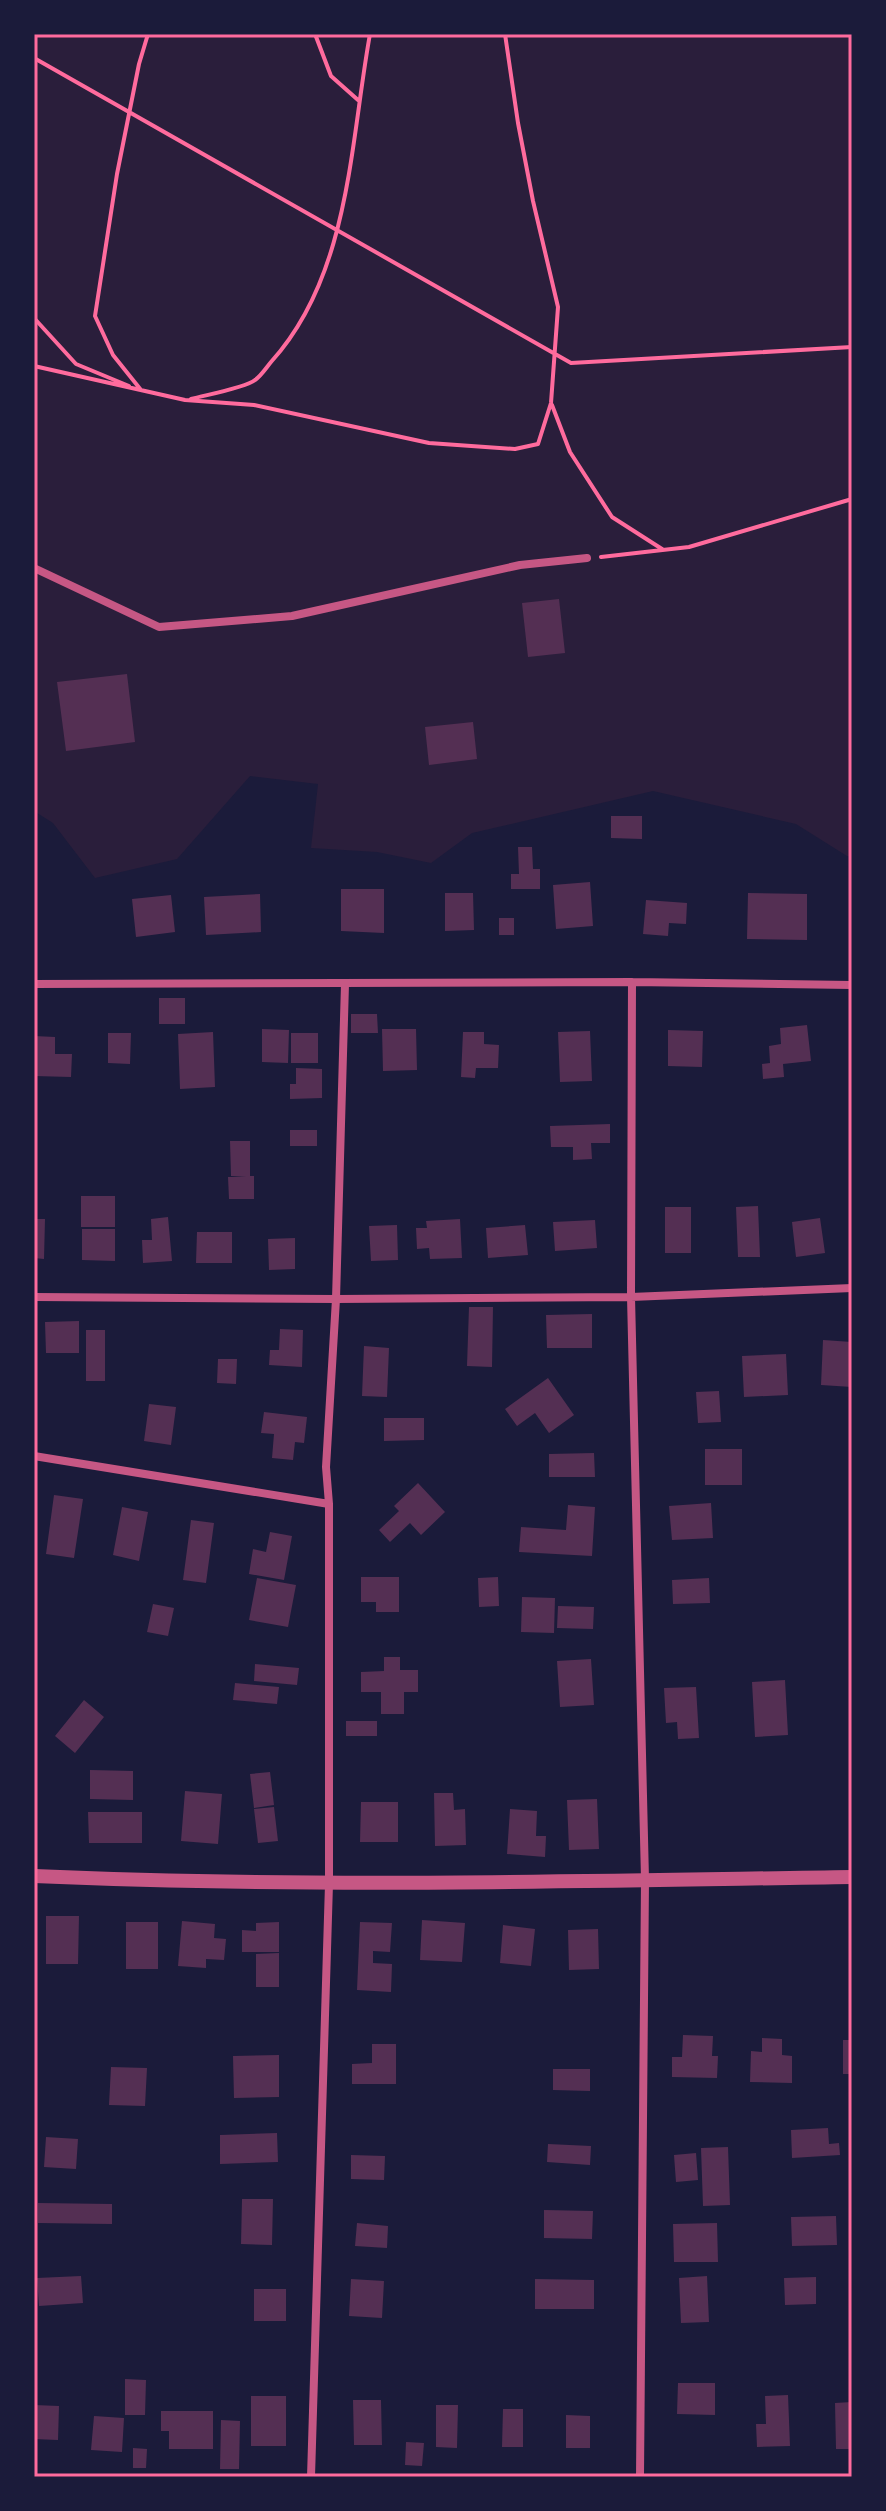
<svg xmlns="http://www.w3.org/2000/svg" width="886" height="2511" viewBox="0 0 886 2511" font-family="'PT Sans Narrow',sans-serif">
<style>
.green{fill:#2a1e3b}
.building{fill:#542f53}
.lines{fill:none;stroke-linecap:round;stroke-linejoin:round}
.path{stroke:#ff6b9d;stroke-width:4}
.minor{stroke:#c65784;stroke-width:8}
.tertiary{stroke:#c65784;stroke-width:14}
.neatline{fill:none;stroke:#ff6b9d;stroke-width:3}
</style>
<rect width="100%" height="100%" fill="#1b1b3a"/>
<path class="green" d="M34,34H852V856H847L796,824L653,791L472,833L431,863L377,852L311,848L318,784L250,776L177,859L95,878L53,823L34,811Z"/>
<path class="building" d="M559,599L565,653L528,657L522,603Z
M127,674L135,742L66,751L57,682Z
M473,722L477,759L429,765L425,727Z
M611,816H642V839L611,838Z
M518,847H532L533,869H540V889H511V874H519Z
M590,882L593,926L556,929L553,885Z
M341,889H384V933L341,931Z
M445,893H473L474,930L445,931Z
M748,893L807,894V940L747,939Z
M260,894L261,932L206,935L204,897Z
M171,895L175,932L136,937L132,899Z
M646,900L687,903L686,924L669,923L668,936L643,934Z
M499,918H514V935H499Z
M159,998H185V1024H159Z
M351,1014H377L378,1033H351Z
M807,1025L811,1061L783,1064L784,1077L763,1079L762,1064L770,1063L769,1046L781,1044L780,1028Z
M262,1029L289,1030L288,1063L262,1062Z
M382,1029H416L417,1070L383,1071Z
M668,1030L703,1031L702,1067L668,1066Z
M590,1031L592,1081L560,1082L558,1032Z
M213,1032L215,1087L180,1089L178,1034Z
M463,1032H484V1044L499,1045L498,1068H476L475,1078L461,1077Z
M108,1033H131L130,1064L108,1063Z
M291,1033H318V1063H291Z
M34,1036L55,1037V1054H72L71,1077L34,1076Z
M296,1068L322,1069V1098L290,1099V1084H296Z
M610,1124V1143H591L592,1159L573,1160V1147H551L550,1126Z
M290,1130H317V1146H290Z
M230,1141H250V1176H254V1199H229L228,1177H246L231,1176Z
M81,1196H115V1227H81Z
M758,1206L760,1257H738L736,1207Z
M665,1207H691V1253H665Z
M168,1217L172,1261L143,1263L142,1240H152L151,1219Z
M820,1218L825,1253L796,1257L792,1222Z
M34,1219H45L44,1259L34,1258Z
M460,1219L462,1258L430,1259L429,1248L417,1249L416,1228H427L426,1221Z
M595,1220L597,1248L555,1251L553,1222Z
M397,1225L398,1260L371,1261L369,1226Z
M525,1225L528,1255L488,1258L486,1228Z
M82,1229H115V1261L82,1260Z
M197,1232H232V1263H196Z
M295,1238V1269L269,1270L268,1239Z
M469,1307H493L492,1367L467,1366Z
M592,1314V1348H547L546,1315Z
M79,1321V1353H46L45,1322Z
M280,1329L303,1330L302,1367L269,1365L270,1350H279Z
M86,1330H105V1381H86Z
M823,1340L852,1342V1387L821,1385Z
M364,1346L389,1348L387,1397L362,1396Z
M786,1354L788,1395L744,1397L742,1356Z
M218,1359H237L236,1384L217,1383Z
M548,1378L574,1415L549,1433L535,1413L517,1426L505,1409Z
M719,1391L721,1422L698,1423L696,1392Z
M149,1404L176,1407L171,1445L144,1441Z
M264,1412L307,1417L304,1443L295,1442L293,1460L272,1458L274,1434L261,1433Z
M384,1418H424V1440L384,1441Z
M705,1449H742V1485H705Z
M594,1453L595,1477H549V1454Z
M418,1483L445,1512L421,1535L410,1523L390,1542L379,1530L399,1511L394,1506Z
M54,1495L83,1499L74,1558L46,1554Z
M711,1503L713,1538L672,1540L669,1506Z
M568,1505L595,1507L592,1556L519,1552L521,1527L566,1530Z
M122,1507L148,1512L139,1561L113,1555Z
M191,1520L214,1523L206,1583L183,1580Z
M270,1532L292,1536L284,1580L249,1574L253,1549L266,1552Z
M361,1577H399V1612H376V1602H361Z
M498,1577L499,1606L479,1607L478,1578Z
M257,1578L296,1585L288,1627L249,1620Z
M709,1578L710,1603L673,1604L672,1580Z
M522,1597L555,1598L554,1633L521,1632Z
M153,1604L174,1608L168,1636L147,1632Z
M558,1606L594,1607L593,1629L557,1628Z
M384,1657H400V1670H418V1692H404V1714H381V1692H361V1672L384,1671Z
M591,1659L594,1705L560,1707L557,1661Z
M255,1664L299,1668L297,1685L254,1681Z
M785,1680L788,1735L755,1737L752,1682Z
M235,1683L279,1687L277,1704L233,1700Z
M696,1687L699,1738L678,1739L677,1722L666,1723L664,1688Z
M84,1700L104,1717L75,1753L55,1736Z
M346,1721H377V1736H346Z
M90,1770L133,1771V1800L90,1799Z
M270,1772L274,1805L254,1808L250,1774Z
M185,1791L222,1794L218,1844L181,1841Z
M434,1793H453L454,1810L465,1809L466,1845L435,1846Z
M597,1799L599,1849L569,1850L567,1800Z
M361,1802H398V1842H360Z
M274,1807L278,1841L258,1843L254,1809Z
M510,1809L537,1811L536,1836H546L545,1857L507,1854Z
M88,1812H142V1843H89Z
M46,1916H79L78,1964H46Z
M422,1920L465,1923L462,1962L420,1960Z
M182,1921L215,1924L214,1938L226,1939L224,1960L206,1959V1968L178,1966Z
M126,1922H158V1969H126Z
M279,1922V1952H242V1930L256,1931V1923Z
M360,1922L392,1923L390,1952L373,1951V1963L392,1964L391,1992L357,1990Z
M503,1925L535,1929L531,1966L500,1963Z
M598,1929L599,1969L569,1970L568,1930Z
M279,1953V1987H256V1954Z
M683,2035L713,2036L712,2056H718L717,2078L672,2077V2057H682Z
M762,2038L782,2039V2055L792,2056V2083L750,2082L751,2051L762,2052Z
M843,2040H852V2074H843Z
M372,2044H396V2084H352V2064L372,2063Z
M279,2055V2097L234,2098L233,2056Z
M111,2067L147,2068L145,2106L109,2105Z
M553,2069H590V2091L553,2090Z
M828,2128L829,2144L839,2143L840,2155L792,2158L791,2130Z
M277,2133L278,2162L220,2164V2135Z
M46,2137L78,2139L76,2169L44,2167Z
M548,2144L591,2146L590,2165L547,2162Z
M728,2147L730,2205L703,2206L701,2148Z
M696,2153L698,2180L676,2182L674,2155Z
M351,2155L385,2156L384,2180L351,2179Z
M242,2199H273L272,2245L241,2244Z
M38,2203L112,2204V2224L38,2223Z
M544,2210L593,2211L592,2239L544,2238Z
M836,2216L837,2245L792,2246L791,2217Z
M357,2223L388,2226L387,2248L355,2246Z
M717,2223L718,2262H674L673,2224Z
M81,2276L83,2303L39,2306L37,2278Z
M707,2276L709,2322L681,2323L679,2278Z
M816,2277V2304L785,2305L784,2278Z
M351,2279L384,2281L382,2318L349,2316Z
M535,2279L594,2280V2309H535Z
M254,2289H286V2321H254Z
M125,2379L146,2380L145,2415H125Z
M678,2383H715V2415L677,2414Z
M788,2395L790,2446L757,2447L756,2424H766L765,2396Z
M251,2396H286V2446H251Z
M353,2400H381L382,2445H354Z
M852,2402V2449H836L835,2403Z
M34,2405L59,2406L58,2440L34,2439Z
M436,2405H458L457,2448L436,2447Z
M503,2409H523V2447H502Z
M161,2411H213V2449H169V2431H161Z
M566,2415L590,2416V2448H566Z
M94,2416L124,2418L122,2452L91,2450Z
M221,2420L240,2421L239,2469H220Z
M406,2442L424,2443L422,2466L405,2465Z
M133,2448L147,2449L146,2468H133Z"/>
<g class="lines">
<path class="path" d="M315,34L331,76L358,100
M34,58L571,363L852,347
M34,318L76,364L129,386
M34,366L185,400L254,405L429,443L515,449L538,444L551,403L558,307L533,201L518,123L505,34
M141,390L113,355L95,316L117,174L139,64L148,34
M191,399C205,395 245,388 255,380C261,376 266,368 271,362C350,275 350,144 370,34
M552,405L570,452L612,517L662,549
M601,557L689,547L852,499"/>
<path class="minor" d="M34,568L159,627L292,616L520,565L587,558
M632,982L631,1297L645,1879L640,2477
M34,984L632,982L852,985
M34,1297L336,1299L631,1297L852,1288
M34,1456L329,1504
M311,2477L329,1884V1504L326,1467L336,1299L345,984"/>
<path class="tertiary" d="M34,1876C307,1888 579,1881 852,1877"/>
</g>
<rect width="886" height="2511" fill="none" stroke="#1b1b3a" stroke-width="72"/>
<rect x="36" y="36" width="814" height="2439" class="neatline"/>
</svg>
